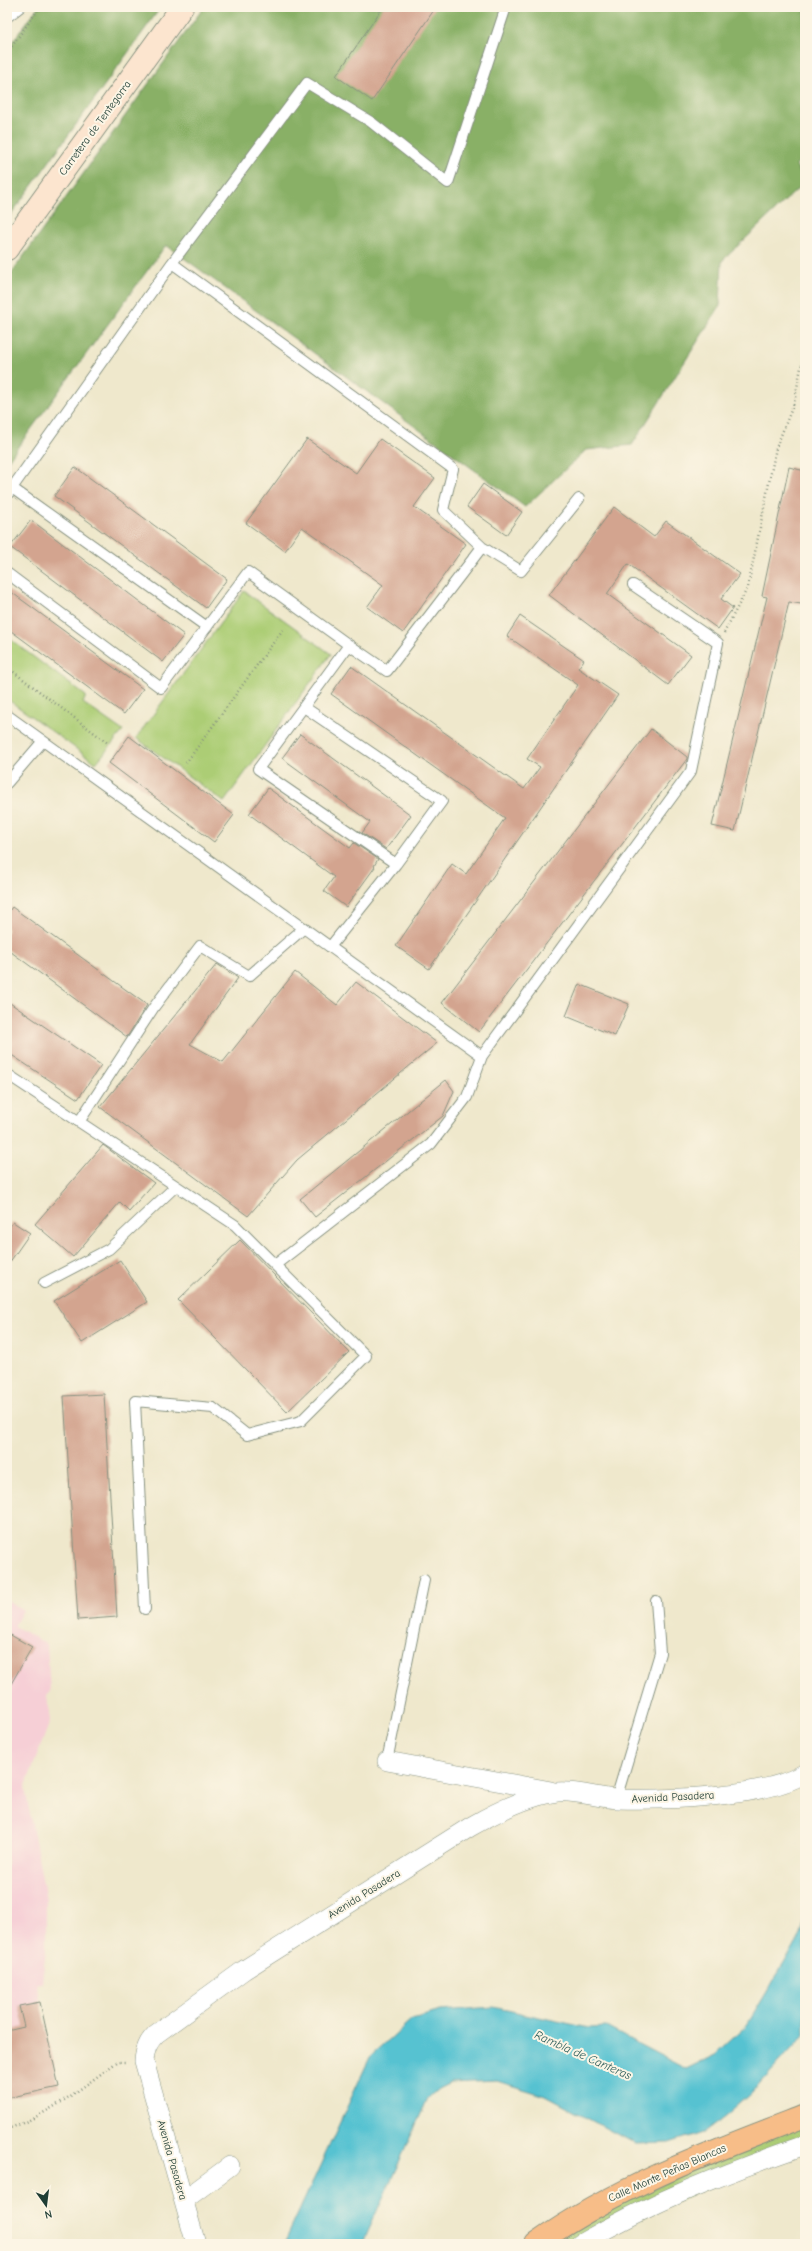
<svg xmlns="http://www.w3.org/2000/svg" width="812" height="2251" viewBox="0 0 812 2251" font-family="'Comic Neue',sans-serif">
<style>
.built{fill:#f6cfd6}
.green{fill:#accd75;stroke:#668554}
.forest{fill:#89b066;stroke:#54764d}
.water{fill:#57c2d1;stroke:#3b8082}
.building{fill:#d3a48f}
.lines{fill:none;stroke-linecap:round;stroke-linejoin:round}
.service-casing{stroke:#879280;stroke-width:12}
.minor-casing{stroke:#879280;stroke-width:20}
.secondary-casing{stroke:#879280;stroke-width:24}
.primary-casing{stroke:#879280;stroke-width:24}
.path{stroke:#879280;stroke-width:2.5;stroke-dasharray:1 3;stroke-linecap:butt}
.service{stroke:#fff;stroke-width:10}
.minor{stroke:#fff;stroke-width:19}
.secondary{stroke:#fce5cf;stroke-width:22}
.primary{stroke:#f7bd88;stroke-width:22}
.labels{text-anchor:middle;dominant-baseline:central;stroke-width:4;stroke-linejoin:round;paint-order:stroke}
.street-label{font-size:11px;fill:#1f3d34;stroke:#fcf5e5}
.water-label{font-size:12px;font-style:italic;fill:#2d5e5b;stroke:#fcf5e5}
</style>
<rect width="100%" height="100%" fill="#fcf5e5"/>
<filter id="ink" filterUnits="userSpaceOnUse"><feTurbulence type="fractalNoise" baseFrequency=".025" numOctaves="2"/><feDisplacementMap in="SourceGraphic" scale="8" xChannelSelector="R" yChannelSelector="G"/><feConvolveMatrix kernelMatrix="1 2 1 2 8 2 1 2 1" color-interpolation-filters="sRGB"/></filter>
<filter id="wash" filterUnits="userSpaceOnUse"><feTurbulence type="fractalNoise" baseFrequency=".012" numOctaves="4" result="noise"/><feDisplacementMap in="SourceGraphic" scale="16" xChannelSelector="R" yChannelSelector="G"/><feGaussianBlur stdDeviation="0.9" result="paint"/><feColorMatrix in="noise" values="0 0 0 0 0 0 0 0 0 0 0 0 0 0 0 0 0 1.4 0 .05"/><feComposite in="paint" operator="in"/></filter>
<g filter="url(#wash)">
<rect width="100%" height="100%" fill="#efe8cc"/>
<path class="built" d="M7,1600L23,1610L14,1626L47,1644L50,1692L47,1695L50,1721L25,1788L46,1899V1949L42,1982L36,1984L59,2087L7,2098Z"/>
<path class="green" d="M244,591L331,654L224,802L136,738Z
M7,637L86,696L83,703L123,731L96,763L7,699Z
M805,2116V2145L580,2244H536Z"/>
<path class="forest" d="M38,7H161L7,220V49Z
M204,7H805V154L796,165L805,182L722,261L720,306L632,445L586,450L525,507L166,245L7,462V279Z"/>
<path class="water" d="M805,1919V2034L751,2094L727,2115L706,2131L669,2143L635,2144L546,2096L497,2081L450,2083L438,2089L428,2098L362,2244H284L370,2057L412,2019L441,2011L493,2007L589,2028L606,2027L686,2069L715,2055L747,2025L801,1935Z"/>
<g id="blocks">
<path class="building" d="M383,7H436L372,101L336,76Z
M307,439L356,473L380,439L435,478L414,507L466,544L403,633L367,607L383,585L302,527L285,551L246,523Z
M75,467L227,579L206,608L54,496Z
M789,467L805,471V587L801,604L789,602L735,831L712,826L767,597L762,596Z
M483,484L522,512L506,535L467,507Z
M614,507L654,537L666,521L740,574L721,599L733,608L718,629L628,564L607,594L691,655L668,685L549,595Z
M31,520L184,635L163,662L10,547Z
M7,589L143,689L124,714L7,628Z
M520,616L584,660L578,668L618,695L429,969L396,946L452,864L466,874L505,818L331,694L351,666L524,789L540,767L527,759L578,685L507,636Z
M651,729L687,757V759L479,1032L442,1003Z
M300,734L411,815L386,849L362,833L370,822L282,758Z
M129,736L234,815L214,842L109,763Z
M268,788L350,848L354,843L378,859L374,866L375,867L346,907L324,891L334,877L249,814Z
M12,907L147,1005L127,1037L7,949V914Z
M217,964L238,978L190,1044L223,1062L295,972L337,1005L356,982L437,1043L297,1160L248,1216L100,1107Z
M579,984L629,1004L615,1036L566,1016Z
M7,1001L101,1065L78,1099L7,1052Z
M446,1080L454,1091L443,1116L315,1217L300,1199Z
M103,1145L154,1183L129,1211L120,1202L73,1257L35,1224Z
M13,1222L30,1233L7,1266V1230Z
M240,1240L349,1352L287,1412L178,1300Z
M120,1260L147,1302L82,1343L54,1301Z
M104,1394L117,1617L78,1620L64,1396Z
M7,1633L32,1647L7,1691Z
M40,2002L59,2087L7,2098V2031L24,2027L19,2006Z"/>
</g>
</g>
<g filter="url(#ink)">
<use href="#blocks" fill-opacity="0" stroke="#879280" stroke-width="1"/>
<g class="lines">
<g class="service-casing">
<path id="service" d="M7,17L20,7
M172,263L307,83L371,122L448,183L506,7
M12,488L207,627
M7,495L172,263L453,469L443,510L482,547L521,571L579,499
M7,573L161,688L248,572L349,645
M304,707L442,801L396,864
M7,715L482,1056
M7,783L43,741
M330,947L396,864L258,769L349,645L387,671L482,547
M7,1074L235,1225L366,1356L301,1421L247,1435L213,1408L135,1401L145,1609
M79,1122L154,1007L200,946L249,976L304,928
M275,1265L431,1144L467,1097L482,1056L691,771L718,643L633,585
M44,1283L109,1249L176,1186
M387,1761L424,1580
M616,1799L660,1653L656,1601"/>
</g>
<g class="minor-casing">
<path id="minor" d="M387,1761L551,1791
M184,2200L230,2166
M196,2244L144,2061C145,2049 148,2042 156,2034L244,1970L470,1827C496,1812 527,1796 557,1792C576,1790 598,1798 617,1799C663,1800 767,1798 805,1773
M580,2244C651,2202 727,2172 805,2145"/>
</g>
<g class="secondary-casing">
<path id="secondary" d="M7,249L182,7"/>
</g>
<g class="primary-casing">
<path id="primary" d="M536,2244C618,2186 711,2152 805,2116"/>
</g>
<path class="path" d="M7,53L40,7
M805,314L803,316L805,323
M724,633L748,587L776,448L794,403L805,347
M7,667L109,744
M186,763L284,628
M7,2129C47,2116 83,2087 117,2062H127"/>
<use href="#service" class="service"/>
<use href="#minor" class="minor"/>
<use href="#secondary" class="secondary"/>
<use href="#primary" class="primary"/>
</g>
</g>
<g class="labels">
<g class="street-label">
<text transform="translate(95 128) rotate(-54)">Carretera de Tentegorra</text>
<text transform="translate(673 1797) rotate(-3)">Avenida Pasadera</text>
<text transform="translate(364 1894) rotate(-32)">Avenida Pasadera</text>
<text transform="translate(172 2160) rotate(74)">Avenida Pasadera</text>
<text transform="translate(667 2173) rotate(-24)">Calle Monte Peñas Blancas</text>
</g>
<g class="water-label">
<text transform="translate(583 2055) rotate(24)">Rambla de Canteras</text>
</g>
</g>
<rect width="812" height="2251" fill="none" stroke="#fcf5e5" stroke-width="24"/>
<g transform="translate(46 2205) rotate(166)" stroke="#fcf5e5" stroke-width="3" paint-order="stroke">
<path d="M0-3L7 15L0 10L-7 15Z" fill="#1f3d34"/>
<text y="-6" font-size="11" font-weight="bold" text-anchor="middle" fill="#1f3d34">N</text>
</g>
</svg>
